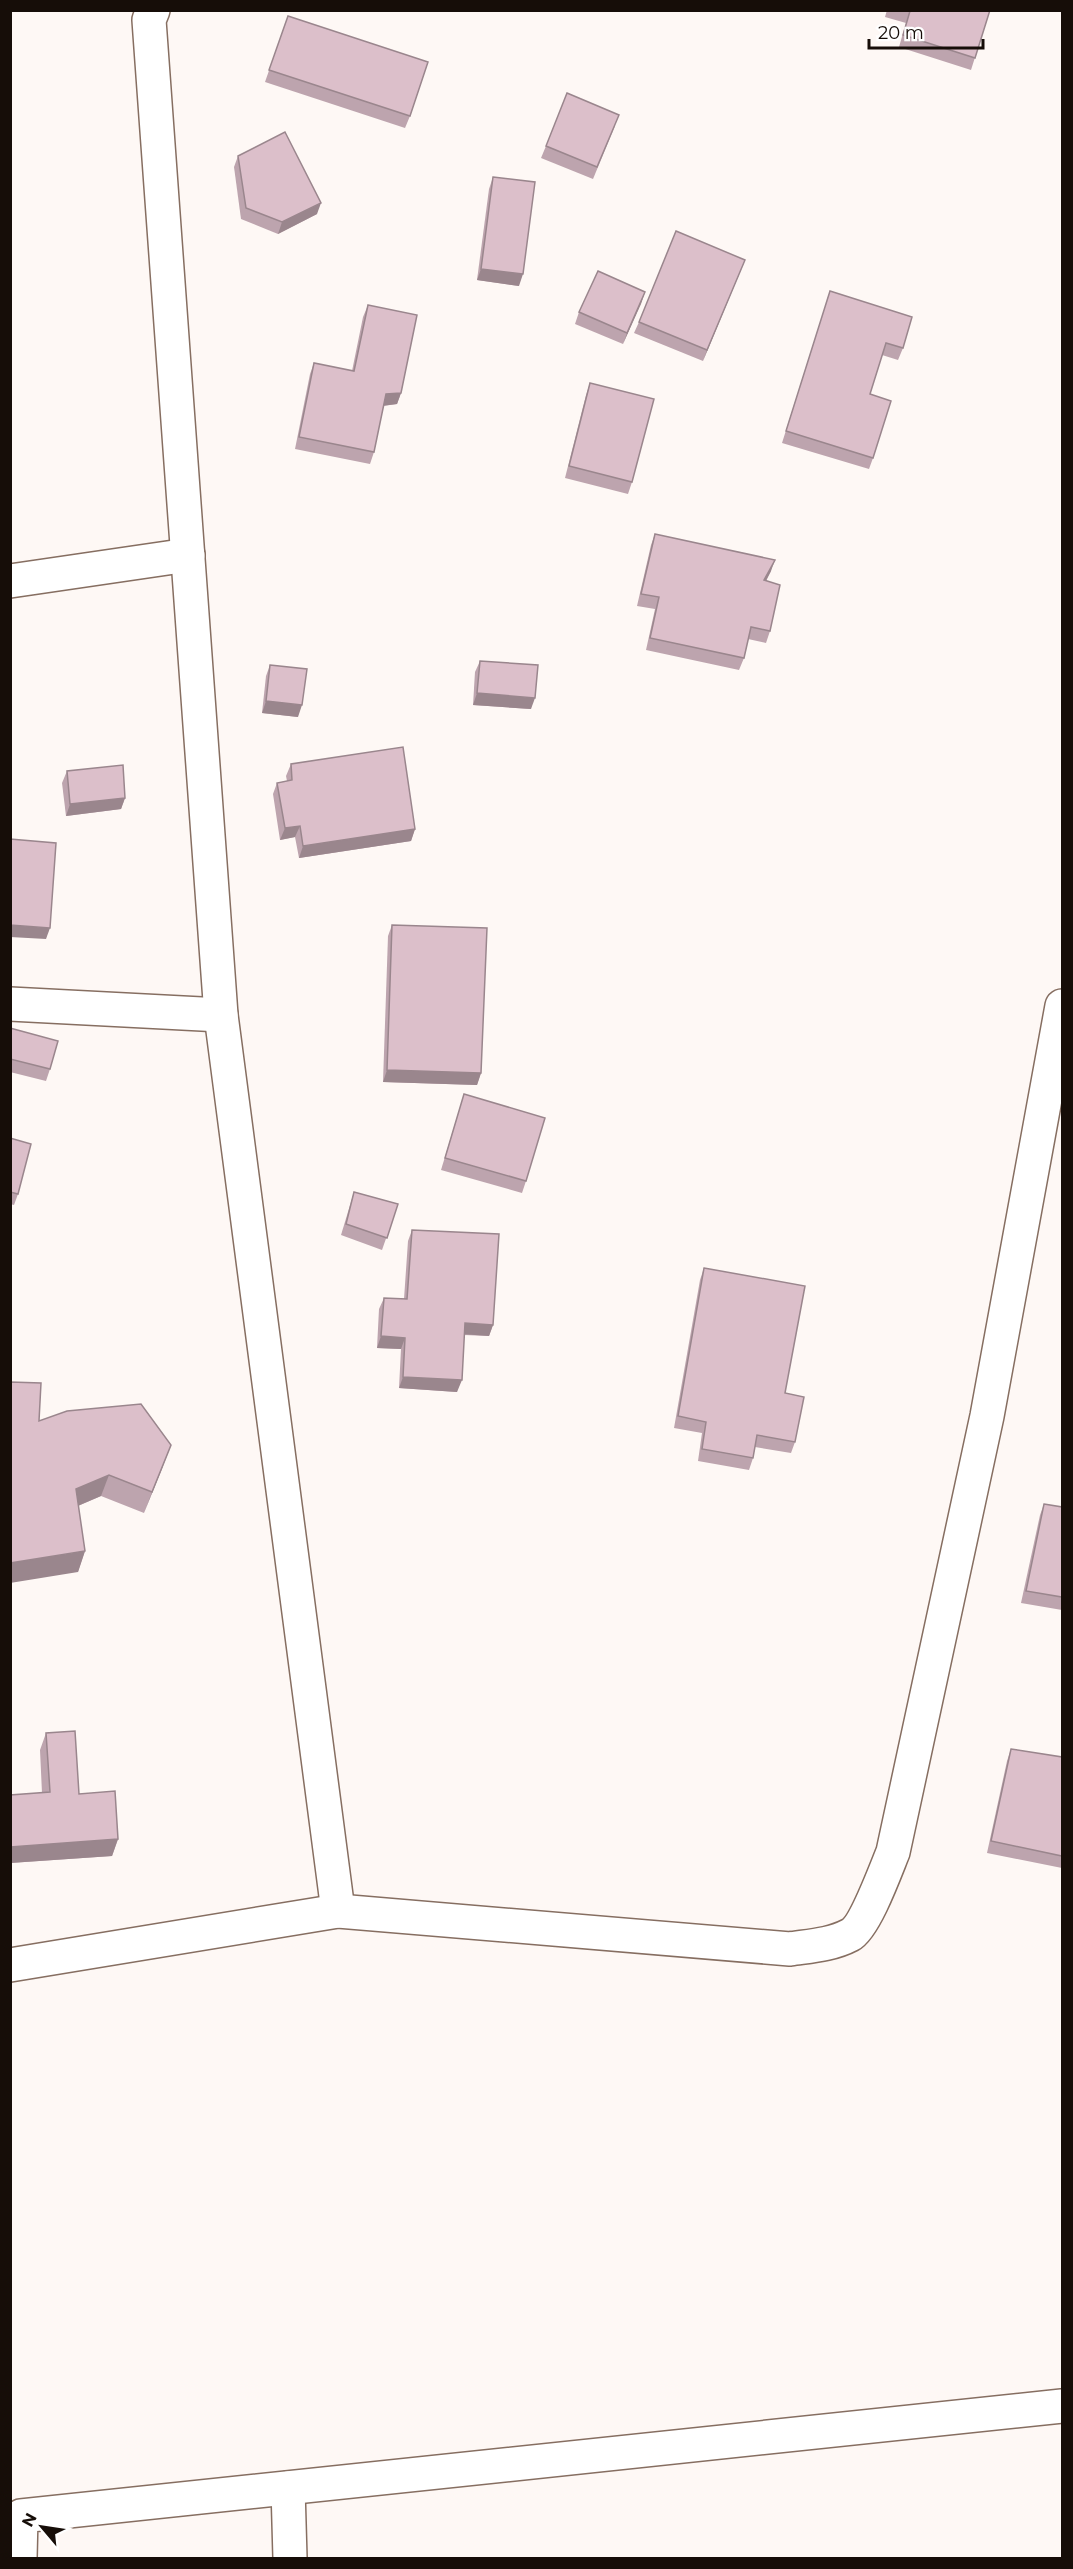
<svg xmlns="http://www.w3.org/2000/svg" width="1073" height="2569" font-family="Montserrat,sans-serif">
<style>
.lines{fill:none;stroke-linecap:round;stroke-linejoin:round}
.street-casing{stroke:#866e61;stroke-width:36}
.secondary-casing{stroke:#866e61;stroke-width:36}
.street{stroke:#fff;stroke-width:33}
.secondary{stroke:#fff;stroke-width:33}
.wall{fill:#bda4ae}
.shaded-wall{fill:#9a868d}
.building{fill:#dcbfca;stroke:#9a868d;stroke-width:1.5}
</style>
<rect width="100%" height="100%" fill="#fef8f5"/>
<g class="lines">
<g class="street-casing">
<g id="street">
<path d="M 153,10 L 149,20 L 221,1015 L 338,1911"/>
<path d="M 10,581 L 188,555"/>
<path d="M 10,1004 L 221,1015"/>
<path d="M 288,2488 L 290,2558"/>
<path d="M 20,2558 L 21,2516 L 1062,2406"/>
</g>
</g>
<g class="secondary-casing">
<path id="secondary" d="M 10,1965 L 338,1911 L 790,1949 C 810,1946 831,1945 850,1935 C 865,1927 886,1869 893,1852 L 987,1416 L 1062,1006"/>
</g>
<use href="#street" class="street"/>
<use href="#secondary" class="secondary"/>
</g>
<g class="wall">
<path d="M 887,10 L 990,10 L 971,70 L 899,47 L 906,23 L 885,17 Z"/>
<path d="M 288,16 L 410,116 L 405,128 L 265,82 Z"/>
<path d="M 615,126 L 593,179 L 541,158 L 546,146 Z"/>
<path d="M 238,156 L 317,214 L 278,234 L 241,219 L 234,167 Z"/>
<path d="M 493,177 L 519,286 L 477,280 L 489,189 Z"/>
<path d="M 745,260 L 703,361 L 634,333 L 639,322 Z"/>
<path d="M 830,291 L 903,348 L 898,360 L 882,355 L 870,394 L 873,458 L 869,469 L 782,443 Z"/>
<path d="M 645,292 L 623,344 L 575,324 L 579,312 Z"/>
<path d="M 368,305 L 401,393 L 397,404 L 383,406 L 374,452 L 370,464 L 295,449 L 310,374 L 314,363 L 352,371 L 363,317 Z"/>
<path d="M 590,383 L 632,482 L 628,494 L 565,478 L 586,395 Z"/>
<path d="M 655,534 L 771,571 L 766,581 L 770,631 L 766,643 L 748,639 L 744,658 L 739,670 L 646,650 L 655,609 L 637,606 L 651,545 Z"/>
<path d="M 480,661 L 531,709 L 473,705 L 475,672 Z"/>
<path d="M 270,665 L 298,717 L 262,713 L 266,676 Z"/>
<path d="M 291,764 L 415,829 L 411,841 L 299,858 L 295,837 L 280,840 L 273,794 L 277,783 L 287,781 L 286,776 Z"/>
<path d="M 67,771 L 125,798 L 121,809 L 66,816 L 62,783 Z"/>
<path d="M 392,925 L 481,1073 L 477,1085 L 383,1082 L 388,936 Z"/>
<path d="M 10,1028 L 50,1069 L 46,1081 L 10,1072 Z"/>
<path d="M 464,1094 L 526,1181 L 522,1193 L 441,1170 Z"/>
<path d="M 10,1138 L 18,1194 L 14,1205 L 10,1204 Z"/>
<path d="M 354,1192 L 398,1204 L 382,1250 L 341,1235 Z"/>
<path d="M 412,1230 L 493,1325 L 489,1336 L 464,1335 L 457,1392 L 399,1388 L 401,1349 L 377,1348 L 379,1309 L 384,1298 L 404,1299 L 408,1241 Z"/>
<path d="M 704,1268 L 785,1393 L 795,1442 L 791,1453 L 755,1447 L 753,1458 L 749,1470 L 698,1461 L 702,1433 L 674,1428 L 700,1280 Z"/>
<path d="M 39,1421 L 163,1466 L 144,1513 L 101,1496 L 78,1506 L 85,1551 L 78,1572 Z"/>
<path d="M 1044,1504 L 1062,1507 L 1062,1610 L 1021,1603 L 1040,1515 Z"/>
<path d="M 46,1733 L 79,1794 L 118,1839 L 112,1856 L 10,1863 L 10,1795 L 42,1793 L 40,1750 Z"/>
<path d="M 1011,1749 L 1062,1757 L 1062,1868 L 987,1853 L 1007,1761 Z"/>
</g>
<g class="shaded-wall">
<path d="M 321,203 L 317,214 L 278,234 L 282,222 Z"/>
<path d="M 745,260 L 740,272 L 703,361 L 707,350 Z"/>
<path d="M 481,269 L 523,274 L 519,286 L 477,280 Z"/>
<path d="M 645,292 L 641,304 L 623,344 L 627,333 Z"/>
<path d="M 401,393 L 397,404 L 381,406 L 386,394 Z"/>
<path d="M 775,560 L 771,571 L 760,592 L 764,580 Z"/>
<path d="M 477,693 L 535,698 L 531,709 L 473,705 Z"/>
<path d="M 266,701 L 302,705 L 298,717 L 262,713 Z"/>
<path d="M 125,798 L 121,809 L 66,816 L 70,804 Z"/>
<path d="M 300,826 L 295,837 L 280,840 L 285,828 Z"/>
<path d="M 415,829 L 411,841 L 299,858 L 303,846 Z"/>
<path d="M 10,925 L 50,928 L 46,939 L 10,937 Z"/>
<path d="M 387,1070 L 481,1073 L 477,1085 L 383,1082 Z"/>
<path d="M 465,1323 L 493,1325 L 489,1336 L 461,1334 Z"/>
<path d="M 381,1336 L 405,1338 L 401,1349 L 377,1348 Z"/>
<path d="M 403,1377 L 462,1380 L 457,1392 L 399,1388 Z"/>
<path d="M 171,1445 L 163,1466 L 144,1513 L 152,1492 Z"/>
<path d="M 109,1475 L 101,1496 L 68,1510 L 76,1489 Z"/>
<path d="M 85,1551 L 78,1572 L 10,1583 L 10,1563 Z"/>
<path d="M 118,1839 L 112,1856 L 10,1863 L 10,1847 Z"/>
</g>
<g class="building">
<path d="M 907,10 L 990,10 L 975,58 L 903,35 L 910,11 Z"/>
<path d="M 288,16 L 428,62 L 410,116 L 269,70 Z"/>
<path d="M 567,93 L 619,115 L 597,167 L 546,146 Z"/>
<path d="M 285,132 L 321,203 L 282,222 L 246,208 L 238,156 Z"/>
<path d="M 493,177 L 535,182 L 523,274 L 481,269 Z"/>
<path d="M 676,231 L 745,260 L 707,350 L 639,322 Z"/>
<path d="M 598,271 L 645,292 L 627,333 L 579,312 Z"/>
<path d="M 830,291 L 912,317 L 903,348 L 886,343 L 870,394 L 891,401 L 873,458 L 786,431 Z"/>
<path d="M 368,305 L 417,315 L 401,393 L 386,394 L 374,452 L 299,437 L 314,363 L 354,371 Z"/>
<path d="M 590,383 L 654,399 L 632,482 L 569,466 Z"/>
<path d="M 655,534 L 775,560 L 764,580 L 780,585 L 770,631 L 751,627 L 744,658 L 650,638 L 659,597 L 641,594 Z"/>
<path d="M 480,661 L 538,665 L 535,698 L 477,693 Z"/>
<path d="M 270,665 L 307,669 L 302,705 L 266,701 Z"/>
<path d="M 403,747 L 415,829 L 303,846 L 300,826 L 285,828 L 277,783 L 292,780 L 291,764 Z"/>
<path d="M 123,765 L 125,798 L 70,804 L 67,771 Z"/>
<path d="M 10,839 L 56,843 L 50,928 L 10,925 Z"/>
<path d="M 392,925 L 487,928 L 481,1073 L 387,1070 Z"/>
<path d="M 10,1028 L 58,1041 L 50,1069 L 10,1059 Z"/>
<path d="M 464,1094 L 545,1118 L 526,1181 L 445,1158 Z"/>
<path d="M 10,1138 L 31,1144 L 18,1194 L 10,1192 Z"/>
<path d="M 354,1192 L 398,1204 L 387,1238 L 346,1224 Z"/>
<path d="M 412,1230 L 499,1234 L 493,1325 L 465,1323 L 462,1380 L 403,1377 L 405,1338 L 381,1336 L 384,1298 L 407,1299 Z"/>
<path d="M 704,1268 L 805,1286 L 785,1393 L 804,1397 L 795,1442 L 757,1435 L 753,1458 L 702,1449 L 706,1422 L 678,1416 Z"/>
<path d="M 10,1382 L 41,1383 L 39,1421 L 67,1411 L 141,1404 L 171,1445 L 152,1492 L 109,1475 L 76,1489 L 85,1551 L 10,1563 Z"/>
<path d="M 1044,1504 L 1062,1507 L 1062,1597 L 1026,1591 Z"/>
<path d="M 75,1731 L 79,1794 L 115,1791 L 118,1839 L 10,1847 L 10,1795 L 50,1792 L 46,1733 Z"/>
<path d="M 1011,1749 L 1062,1757 L 1062,1856 L 991,1841 Z"/>
</g>
<rect width="1073" height="2569" fill="none" stroke="#160d08" stroke-width="24"/>
<g transform="translate(42 2527) rotate(299)" stroke="#ffffff" stroke-width="4.5" paint-order="stroke">
<path d="M0-4.5L10 22L0 15L-10 22Z" fill="#160d08"/>
<text y="-9" font-size="16" font-weight="bold" text-anchor="middle" fill="#160d08">N</text>
</g>
<path d="M869 39v9h114v-9" fill="none" stroke="#160d08" stroke-width="3"/>
<text x="878" y="39" font-size="18" fill="#160d08" stroke="#ffffff" stroke-width="4.5" paint-order="stroke">20 m</text>
</svg>
